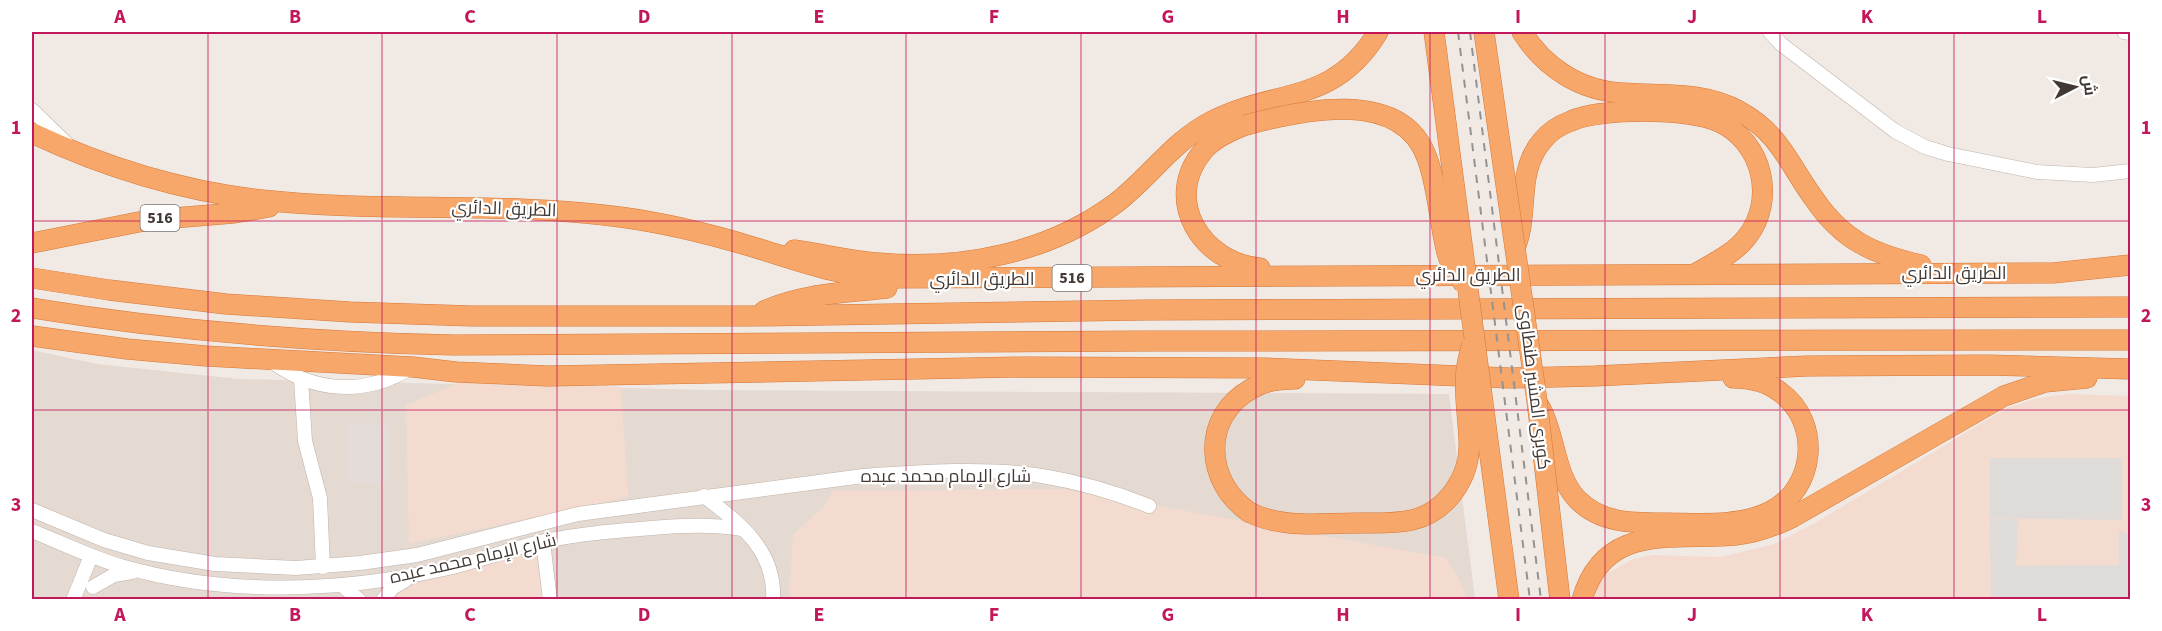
<svg xmlns="http://www.w3.org/2000/svg" width="2162" height="631" font-family="'Source Sans 3',Cairo,sans-serif">
<style>
.residential{fill:#e5dad2}
.commercial{fill:#f3dbcf}
.industrial{fill:#e3dcd9}
.parking{fill:#dfdbd9}
.lines{fill:none;stroke-linecap:round;stroke-linejoin:round}
.minor-casing{stroke:#bfb2aa;stroke-width:15}
.highway-casing{stroke:#d57839;stroke-width:21}
.minor{stroke:#fff;stroke-width:14}
.highway{stroke:#f7a769;stroke-width:20}
.rail{stroke:#939393;stroke-width:2;stroke-dasharray:8 8;stroke-linecap:butt}
.highway-bridge-casing{stroke:#d57839;stroke-width:21;stroke-linecap:butt}
.highway-bridge{stroke:#f7a769;stroke-width:20}
.grid{fill:none;stroke:#c2185b;stroke-width:1.5;stroke-opacity:0.55}
.labels{text-anchor:middle;dominant-baseline:central;stroke-width:4.5;stroke-linejoin:round;paint-order:stroke}
.shield{fill:#fff;stroke:#7b7471;stroke-width:1.5}
.shield-label{font-size:16px;font-weight:bold;fill:#433934}
.street-label{font-size:18px;fill:#433934;stroke:#fff}
.neatline{fill:none;stroke:#c2185b;stroke-width:2}
.grid-label{font-size:20px;text-anchor:middle;font-weight:bold;fill:#c2185b}
</style>
<rect width="100%" height="100%" fill="#f1eae4"/>
<path class="residential" d="M 32,350 L 97,364 L 239,379 L 711,390 L 1449,394 L 1475,599 L 32,599 Z"/>
<g class="commercial">
<path d="M 461,382 L 621,387 L 628,497 L 409,544 L 406,405 Z"/>
<path d="M 2069,394 L 2130,396 L 2130,599 L 1594,600 L 1599,583 L 1608,573 L 1633,559 L 1653,555 L 1721,557 L 1774,544 L 1815,523 L 2007,408 L 2037,398 Z"/>
<path d="M 1064,489 L 1446,558 L 1465,590 L 1466,599 L 789,600 L 793,535 L 824,506 L 833,491 Z"/>
<path d="M 537,552 L 543,599 L 391,599 L 391,590 Z"/>
</g>
<rect class="industrial" x="347" y="425" width="42" height="57"/>
<g class="parking">
<path d="M 1990,458 L 2122,458 L 2122,520 L 1990,518 Z"/>
<path d="M 1990,519 L 2018,519 L 2016,566 L 2119,565 L 2119,530 L 2130,535 L 2130,599 L 1991,599 Z"/>
</g>
<g class="lines">
<g class="minor-casing">
<g id="minor">
<path d="M 1770,32 L 1781,44 L 1895,131 L 1925,147 L 1948,154 L 2037,172 L 2093,175 L 2130,171"/>
<path d="M 2124,32 L 2130,33"/>
<path d="M 32,110 L 67,144"/>
<path d="M 271,361 C 314,393 366,396 412,367"/>
<path d="M 301,379 L 305,441 L 320,498 L 323,567"/>
<path d="M 704,496 C 739,523 776,550 773,600"/>
<path d="M 32,510 L 104,540 L 148,553 L 215,564 L 296,568 L 360,563 L 417,555 L 578,514 L 863,476 C 919,472 988,467 1042,476 C 1079,482 1114,492 1149,506"/>
<path d="M 32,531 C 62,543 92,558 124,567 C 227,596 340,592 444,569 C 476,562 507,550 540,542 C 577,534 614,531 652,528 C 683,525 712,524 742,529"/>
<path d="M 543,542 L 550,600"/>
<path d="M 342,585 L 359,600"/>
<path d="M 93,587 L 114,575 L 132,572"/>
<path d="M 73,600 L 91,556"/>
<path d="M 383,600 L 392,588 L 406,580"/>
</g>
</g>
<g class="highway-casing">
<g id="highway">
<path d="M 1522,32 C 1544,67 1580,91 1623,93 C 1664,96 1702,91 1739,111 C 1781,134 1789,165 1815,200 C 1843,241 1874,254 1921,265"/>
<path d="M 1246,125 C 1230,131 1214,138 1203,151 C 1162,200 1202,263 1260,268"/>
<path d="M 32,133 C 104,167 182,191 262,200 C 381,213 501,201 620,217 C 665,223 710,234 753,247 C 797,260 835,275 881,278 L 2053,273 L 2130,265"/>
<path d="M 32,243 L 149,220 L 234,213 L 269,207"/>
<path d="M 1516,245 C 1529,211 1516,172 1542,141 C 1549,132 1560,125 1571,121 C 1601,108 1690,108 1719,122 C 1763,142 1776,200 1747,237 C 1734,254 1713,263 1695,274"/>
<path d="M 794,250 C 823,254 851,261 879,263 C 962,270 1049,253 1116,203 C 1150,177 1173,141 1212,121 C 1277,88 1333,106 1378,32"/>
<path d="M 32,278 L 109,290 L 226,304 L 350,312 L 472,316 L 754,316 L 1147,310 L 2130,307"/>
<path d="M 32,308 C 172,331 312,342 454,345 L 1150,341 L 2130,340"/>
<path d="M 764,311 C 803,293 845,293 887,288"/>
<path d="M 32,336 L 127,349 L 206,356 L 413,367 L 456,372 L 548,376 L 1023,367 L 1265,368 L 1510,378 L 1595,376 L 1807,366 L 1988,365 L 2130,369"/>
<path d="M 1540,407 C 1556,436 1554,475 1577,499 C 1601,524 1634,523 1666,523 C 1699,523 1739,527 1769,512 C 1816,490 1822,422 1780,392 C 1766,381 1750,378 1733,378"/>
<path d="M 1249,512 C 1205,482 1201,417 1251,389 C 1264,381 1280,379 1295,379"/>
<path d="M 1582,600 C 1604,521 1675,541 1736,535 C 1756,533 1775,526 1793,517 L 2004,396 L 2045,382 L 2087,378"/>
</g>
</g>
<use href="#minor" class="minor"/>
<use href="#highway" class="highway"/>
<g class="rail">
<path d="M 1458,32 L 1530,600"/>
<path d="M 1470,32 L 1541,600"/>
</g>
<g class="highway-bridge-casing">
<g id="highway-bridge">
<path d="M 1434,32 L 1509,600"/>
<path d="M 1484,32 L 1537,401 L 1560,600"/>
<path d="M 1246,125 C 1301,110 1402,87 1427,158 C 1438,187 1439,222 1447,253 L 1452,267 L 1464,284"/>
<path d="M 1249,512 C 1282,529 1322,523 1357,523 C 1376,523 1394,524 1412,520 C 1447,512 1471,476 1469,441 C 1468,408 1460,379 1472,346"/>
</g>
</g>
<use href="#highway-bridge" class="highway-bridge"/>
</g>
<path class="grid" d="M 208,32 L 208,600M 382,32 L 382,600M 557,32 L 557,600M 732,32 L 732,600M 906,32 L 906,600M 1081,32 L 1081,600M 1256,32 L 1256,600M 1430,32 L 1430,600M 1605,32 L 1605,600M 1780,32 L 1780,600M 1954,32 L 1954,600M 32,221 L 2130,221M 32,410 L 2130,410"/>
<g class="labels">
<g class="shield">
<rect x="140.5" y="205" width="39" height="26" rx="4.5"/>
<rect x="1052.5" y="265" width="39" height="26" rx="4.5"/>
</g>
<g class="shield-label">
<text x="160" y="218">516</text>
<text x="1072" y="278">516</text>
</g>
<g class="street-label">
<text transform="translate(504 209) rotate(2)">الطريق الدائري</text>
<text x="1954" y="273">الطريق الدائري</text>
<text x="1468" y="275">الطريق الدائري</text>
<text x="982" y="279">الطريق الدائري</text>
<text transform="translate(1534 387) rotate(83)">كوبرى المشير طنطاوى</text>
<text x="946" y="476">شارع الإمام محمد عبده</text>
<text transform="translate(473 559) rotate(-13)">شارع الإمام محمد عبده</text>
</g>
</g>
<rect width="2162" height="631" fill="none" stroke="#ffffff" stroke-width="66"/>
<g transform="translate(2075 87) rotate(83)" stroke="#ffffff" stroke-width="4.5" paint-order="stroke">
<path d="M0-4.5L10 22L0 15L-10 22Z" fill="#433934"/>
<text y="-9" font-size="16" font-weight="bold" text-anchor="middle" fill="#433934">ش</text>
</g>
<rect x="33" y="33" width="2096" height="565" class="neatline"/>
<g class="grid-label">
<text x="120" y="23">A</text>
<text x="295" y="23">B</text>
<text x="470" y="23">C</text>
<text x="644" y="23">D</text>
<text x="819" y="23">E</text>
<text x="994" y="23">F</text>
<text x="1168" y="23">G</text>
<text x="1343" y="23">H</text>
<text x="1518" y="23">I</text>
<text x="1692" y="23">J</text>
<text x="1867" y="23">K</text>
<text x="2042" y="23">L</text>
<text x="16" y="134">1</text>
<text x="2146" y="134">1</text>
<text x="16" y="322">2</text>
<text x="2146" y="322">2</text>
<text x="16" y="511">3</text>
<text x="2146" y="511">3</text>
<text x="120" y="621">A</text>
<text x="295" y="621">B</text>
<text x="470" y="621">C</text>
<text x="644" y="621">D</text>
<text x="819" y="621">E</text>
<text x="994" y="621">F</text>
<text x="1168" y="621">G</text>
<text x="1343" y="621">H</text>
<text x="1518" y="621">I</text>
<text x="1692" y="621">J</text>
<text x="1867" y="621">K</text>
<text x="2042" y="621">L</text>
</g>
</svg>
